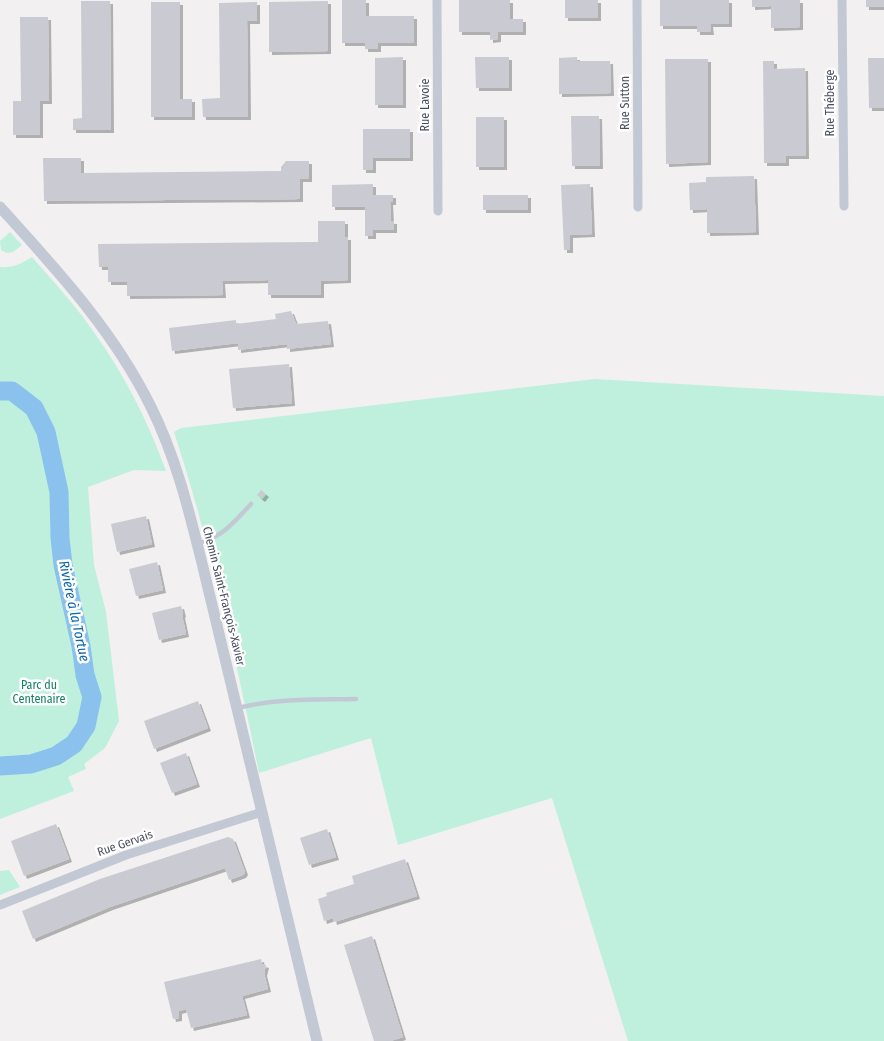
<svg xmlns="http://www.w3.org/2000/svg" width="884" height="1041" font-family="'Fira Sans Condensed',sans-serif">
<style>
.green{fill:#bef0dd}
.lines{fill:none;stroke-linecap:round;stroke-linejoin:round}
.river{stroke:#8bc1ed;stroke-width:19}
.building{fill:#cacbd2;filter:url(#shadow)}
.service{stroke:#c3c8d5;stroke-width:4.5}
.minor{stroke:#c3c8d5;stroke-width:9}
.tertiary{stroke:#c3c8d5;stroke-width:11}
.labels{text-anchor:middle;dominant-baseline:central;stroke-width:5;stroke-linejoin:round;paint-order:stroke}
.street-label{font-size:12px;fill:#474e5d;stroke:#fff}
.park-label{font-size:12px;fill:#178065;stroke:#fff}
.water-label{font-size:14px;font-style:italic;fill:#0b64ad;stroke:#fff}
</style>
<defs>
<filter id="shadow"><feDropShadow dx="3" dy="3" stdDeviation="0" flood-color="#0004"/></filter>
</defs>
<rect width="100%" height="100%" fill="#f2f0f0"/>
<g class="green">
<path d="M 10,232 L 22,245 L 13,252 L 7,253 L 1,250 L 0,241 Z"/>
<path d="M 32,257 C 53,281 75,305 93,331 C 124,374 148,421 166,471 L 134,470 L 88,487 L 94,565 L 106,612 L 119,721 L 105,748 L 84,764 L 86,769 L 68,777 L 74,791 L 0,819 L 0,267 C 13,268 21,264 32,257 Z"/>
<path d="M 595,379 L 884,396 L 884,1041 L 628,1041 L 552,798 L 398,845 L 371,738 L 259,773 C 236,658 210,543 174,432 L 181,428 L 190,427 Z"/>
<path d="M 9,870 L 20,887 L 0,895 L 0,871 Z"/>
</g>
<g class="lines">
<path class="river" d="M 0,391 L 12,391 L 34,408 L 46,432 L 59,492 L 60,538 L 63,565 L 81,646 L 85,675 L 92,697 L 86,726 L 74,744 L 56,756 L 31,764 L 0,766"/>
</g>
<g class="building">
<path d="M 342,0 L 366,0 L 366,16 L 414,16 L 414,43 L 378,43 L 378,49 L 365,49 L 365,43 L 342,43 Z"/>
<path d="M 459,0 L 510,0 L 510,19 L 523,19 L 523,32 L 498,32 L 498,39 L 490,40 L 490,32 L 459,32 Z"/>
<rect x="565" y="0" width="33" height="18"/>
<path d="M 660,0 L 729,0 L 729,24 L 710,24 L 711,32 L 697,32 L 697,26 L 660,26 Z"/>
<path d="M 752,0 L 800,0 L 800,27 L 771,28 L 771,6 L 752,7 Z"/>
<rect x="866" y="0" width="18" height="7"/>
<path d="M 81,1 L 110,1 L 111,130 L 73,130 L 73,119 L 82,118 Z"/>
<path d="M 328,1 L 328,51 L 269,52 L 269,2 Z"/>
<path d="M 151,2 L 180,2 L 180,99 L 192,99 L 192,117 L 151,117 Z"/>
<path d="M 257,2 L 257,21 L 247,21 L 248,117 L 203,117 L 202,99 L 220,98 L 219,3 Z"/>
<path d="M 20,17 L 48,17 L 49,101 L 40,101 L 40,135 L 13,135 L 13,101 L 21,101 Z"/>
<path d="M 403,57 L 403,105 L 375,105 L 375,58 Z"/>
<path d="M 475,57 L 509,57 L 509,88 L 476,88 Z"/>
<path d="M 577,57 L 577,61 L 610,61 L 611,93 L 559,94 L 559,58 Z"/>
<path d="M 868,58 L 884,58 L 884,108 L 869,108 Z"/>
<path d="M 665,59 L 708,59 L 708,162 L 666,164 Z"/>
<path d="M 763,61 L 774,61 L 774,69 L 805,68 L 806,156 L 786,156 L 786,163 L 764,163 Z"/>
<path d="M 571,116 L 599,116 L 600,166 L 572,166 Z"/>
<rect x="476" y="117" width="28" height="50"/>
<path d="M 363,129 L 410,129 L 410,158 L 373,158 L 373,170 L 363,170 Z"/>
<path d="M 43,158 L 81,158 L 81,173 L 281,171 L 281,167 L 286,161 L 309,161 L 309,179 L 300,179 L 300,199 L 44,201 Z"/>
<path d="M 754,176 L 756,232 L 707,233 L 707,209 L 690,210 L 689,183 L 706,182 L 706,177 Z"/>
<path d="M 373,184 L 373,195 L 393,195 L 393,202 L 390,202 L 391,221 L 394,221 L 394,230 L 373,230 L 373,236 L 365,236 L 365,207 L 332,207 L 332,185 Z"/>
<path d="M 590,184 L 592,234 L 570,235 L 570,250 L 564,250 L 561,185 Z"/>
<rect x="483" y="195" width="45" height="15"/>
<path d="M 318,221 L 345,221 L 345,237 L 348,237 L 348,280 L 321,281 L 321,295 L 268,295 L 268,280 L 222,281 L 223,295 L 127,296 L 127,282 L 108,282 L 108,267 L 99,267 L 98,244 L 318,242 Z"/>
<path d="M 291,311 L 296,324 L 328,321 L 331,344 L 287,349 L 287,344 L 238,350 L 238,343 L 172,351 L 169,328 L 236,320 L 236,324 L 276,319 L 275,314 Z"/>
<path d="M 289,364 L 292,403 L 233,408 L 229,369 Z"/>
<path d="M 261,490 L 266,494 L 262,499 L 257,495 Z"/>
<path d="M 146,516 L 152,544 L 117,552 L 111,524 Z"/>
<path d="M 157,562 L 163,590 L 136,596 L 129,569 Z"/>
<path d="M 181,606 L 183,614 L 182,615 L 186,634 L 159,640 L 152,613 Z"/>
<path d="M 198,701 L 208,728 L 154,749 L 144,721 Z"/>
<path d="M 186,753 L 197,784 L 172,793 L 160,763 Z"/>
<path d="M 56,824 L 69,859 L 24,876 L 11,841 Z"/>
<path d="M 327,829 L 336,857 L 309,865 L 300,838 Z"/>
<path d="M 228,837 L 233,839 L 245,872 L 243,875 L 229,880 L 225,868 L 110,907 L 33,939 L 22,911 L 100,879 Z"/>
<path d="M 405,859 L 417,896 L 334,922 L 333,918 L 324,921 L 318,899 L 327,896 L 326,893 L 354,884 L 352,876 Z"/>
<path d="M 372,936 L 403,1037 L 390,1041 L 374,1041 L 344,945 Z"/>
<path d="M 261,959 L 262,964 L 266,965 L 264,973 L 268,989 L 242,996 L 247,1015 L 191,1028 L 186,1009 L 179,1011 L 179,1018 L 173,1019 L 164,982 Z"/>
</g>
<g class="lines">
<g class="service">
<path d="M 199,543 C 224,536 234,522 251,504"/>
<path d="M 238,708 C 277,698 316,700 356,699"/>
</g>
<g class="minor">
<path d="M 437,0 L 438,211"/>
<path d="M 637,0 L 638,207"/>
<path d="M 842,0 L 844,206"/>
<path d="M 0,905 L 126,855 L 262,812"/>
</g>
<path class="tertiary" d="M 0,207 C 56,269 114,331 151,407 C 175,455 188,507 201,559 L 317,1041"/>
</g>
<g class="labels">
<g class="street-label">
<text transform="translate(625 103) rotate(-90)">Rue Sutton</text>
<text transform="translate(830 103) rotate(-90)">Rue Théberge</text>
<text transform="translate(425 105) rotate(-90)">Rue Lavoie</text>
<text transform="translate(224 596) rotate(76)">Chemin Saint-François-Xavier</text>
<text transform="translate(125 843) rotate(-19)">Rue Gervais</text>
</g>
<g class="park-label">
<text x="39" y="685">Parc du<tspan x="39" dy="14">Centenaire</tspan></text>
</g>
<g class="water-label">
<text transform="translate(74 611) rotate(78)">Rivière à la Tortue</text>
</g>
</g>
</svg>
